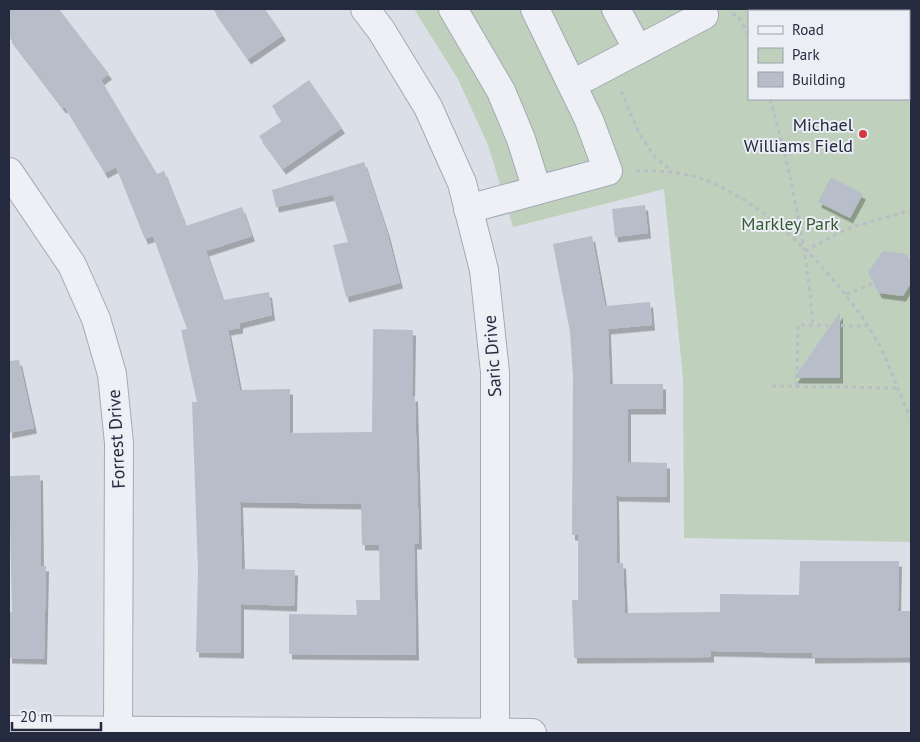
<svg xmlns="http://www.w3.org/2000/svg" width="920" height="742" font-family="'PT Sans',sans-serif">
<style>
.green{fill:#bfd1bc;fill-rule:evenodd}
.building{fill:#b8bdca;filter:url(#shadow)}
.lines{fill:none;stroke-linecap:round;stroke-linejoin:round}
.minor-casing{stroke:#a4a9b4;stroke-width:30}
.path{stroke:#babdc5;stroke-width:3;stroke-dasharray:4 4;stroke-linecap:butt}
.minor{stroke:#eef0f5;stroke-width:28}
.poi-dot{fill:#d63740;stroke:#ebeef5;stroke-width:2}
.labels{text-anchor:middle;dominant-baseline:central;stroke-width:4;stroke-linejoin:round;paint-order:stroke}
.poi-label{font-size:18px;fill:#252b3e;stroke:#ebeef5;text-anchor:end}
.park-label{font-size:18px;fill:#355a31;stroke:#ebeef5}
.street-label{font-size:18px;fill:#252b3e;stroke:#ebeef5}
</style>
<defs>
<filter id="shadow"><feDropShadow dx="3" dy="5.5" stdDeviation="0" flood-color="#0004"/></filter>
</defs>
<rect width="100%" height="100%" fill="#dbdfe7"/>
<path class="green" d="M 414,9 L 911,9 L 911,542 L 684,538 L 683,378 L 664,189 L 513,227 L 488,145 L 458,79 ZM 749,11 L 909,11 L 909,99 L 749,99 Z"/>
<g class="building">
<path d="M 9,9 L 59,9 L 109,74 L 101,80 L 157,174 L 164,171 L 186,226 L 242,207 L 252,236 L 206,251 L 223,300 L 269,292 L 272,315 L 240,323 L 240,328 L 228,330 L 240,390 L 290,389 L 290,433 L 372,432 L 373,329 L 413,330 L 412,396 L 415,396 L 419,544 L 414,544 L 416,655 L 289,654 L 289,614 L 357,615 L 356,600 L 380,600 L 379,545 L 362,545 L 361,504 L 240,502 L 242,569 L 295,570 L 294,606 L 241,604 L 241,653 L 196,652 L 198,570 L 192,402 L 197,402 L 181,330 L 187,329 L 153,236 L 145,239 L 116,167 L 105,173 L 65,107 L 63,108 L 9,37 Z"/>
<path d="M 213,9 L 265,9 L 283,35 L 248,59 Z"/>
<path d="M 309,80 L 342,128 L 283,169 L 259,136 L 282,121 L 272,106 Z"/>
<path d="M 364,162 L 387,232 L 400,283 L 346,297 L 333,245 L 348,242 L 333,195 L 276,207 L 272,190 Z"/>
<path d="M 831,177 L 863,194 L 850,218 L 818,202 Z"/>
<path d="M 645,205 L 648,233 L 615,237 L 612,209 Z"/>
<path d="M 592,236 L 605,306 L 650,302 L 652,325 L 608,329 L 610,384 L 663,384 L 663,409 L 628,409 L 628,462 L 667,463 L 667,497 L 616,496 L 617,563 L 623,563 L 625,613 L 720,612 L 720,594 L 799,595 L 800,561 L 899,561 L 898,611 L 911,611 L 911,657 L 812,658 L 812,653 L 711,651 L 711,657 L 574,658 L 572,600 L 578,600 L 578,535 L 572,535 L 573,376 L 570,332 L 553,244 Z"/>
<path d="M 883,251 L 907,254 L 911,264 L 911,283 L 903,296 L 879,293 L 868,272 Z"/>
<path d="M 840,312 L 840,378 L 794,378 Z"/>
<path d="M 19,360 L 34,428 L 9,433 L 9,361 Z"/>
<path d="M 40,475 L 41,566 L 46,566 L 44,659 L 9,658 L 9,612 L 12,612 L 9,476 Z"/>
</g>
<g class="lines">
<g class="minor-casing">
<g id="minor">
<path d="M 365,9 L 381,30 L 428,107 L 462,183 L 484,270 L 495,372 L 495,733"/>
<path d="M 453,9 L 501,91 L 521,139 L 537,190"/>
<path d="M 616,9 L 638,50"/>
<path d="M 573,84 L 704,15 L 701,9"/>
<path d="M 9,172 L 72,265 L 96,319 L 112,374 L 119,443 L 118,733"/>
<path d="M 468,209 L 608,171 L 589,120 L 535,9"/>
<path d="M 9,730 L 532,733"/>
</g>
</g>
<g class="path">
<path d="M 732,15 L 737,15 L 749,35"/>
<path d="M 621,91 L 640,135 L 655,157 L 672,171"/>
<path d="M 770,99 C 791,173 807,248 813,325"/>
<path d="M 636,171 C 655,171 674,171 692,176 C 762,194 844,281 878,343 C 891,367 899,394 911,419"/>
<path d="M 805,251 L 846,229 L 911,210"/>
<path d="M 846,294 L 874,283"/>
<path d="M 772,386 L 897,388"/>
<path d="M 797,386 L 798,325 L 867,326"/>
</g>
<use href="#minor" class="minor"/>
</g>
<circle class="poi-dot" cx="863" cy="134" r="5"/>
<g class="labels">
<g class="poi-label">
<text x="853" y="124">Michael<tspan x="853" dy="21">Williams Field</tspan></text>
</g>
<g class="park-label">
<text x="790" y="223">Markley Park</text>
</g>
<g class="street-label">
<text transform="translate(492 356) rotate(-94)">Saric Drive</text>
<text transform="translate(116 439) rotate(-93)">Forrest Drive</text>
</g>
</g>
<rect width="920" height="742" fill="none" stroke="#252b3e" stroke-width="20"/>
<rect x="748" y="10" width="162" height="90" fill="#ebeef5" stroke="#9ca0ac"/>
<rect x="758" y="26" width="25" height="8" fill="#eef0f5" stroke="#9ca0ac"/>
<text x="792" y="35" font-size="15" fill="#252b3e">Road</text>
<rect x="758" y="48" width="25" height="15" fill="#bfd1bc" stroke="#9ca0ac"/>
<text x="792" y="60" font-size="15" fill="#252b3e">Park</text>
<rect x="758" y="72" width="25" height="15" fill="#b8bdca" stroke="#9ca0ac"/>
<text x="792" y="85" font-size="15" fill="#252b3e">Building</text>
<path d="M12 722v8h89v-8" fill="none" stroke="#252b3e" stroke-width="2.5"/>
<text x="20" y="722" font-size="15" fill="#252b3e" stroke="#ebeef5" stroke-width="4" paint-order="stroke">20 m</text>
</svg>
